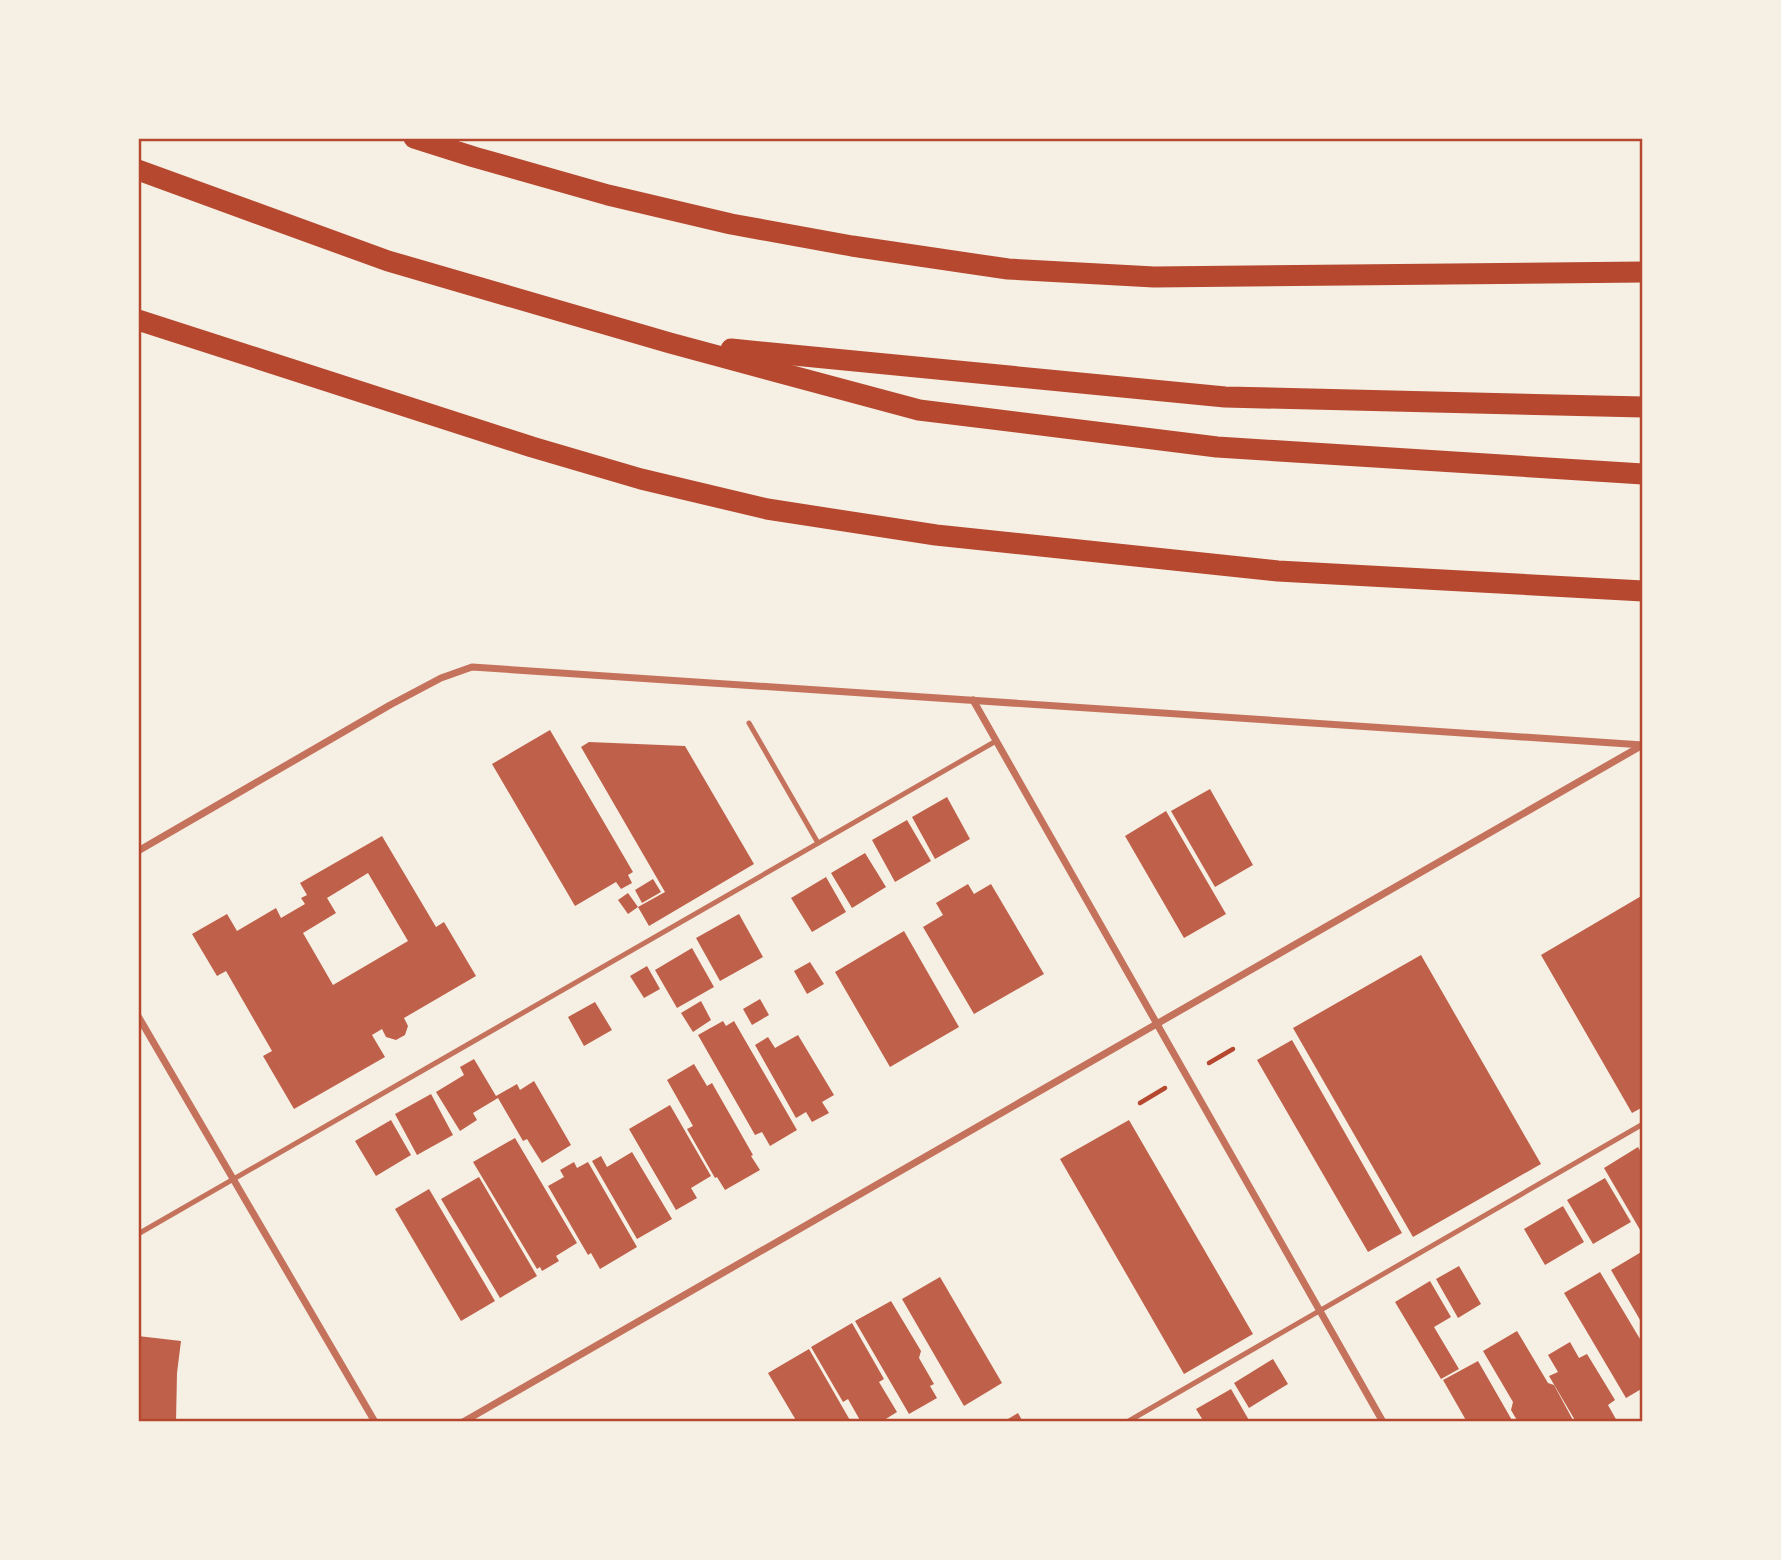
<svg xmlns="http://www.w3.org/2000/svg" width="1781" height="1560" font-family="Signika,sans-serif">
<style>
.building{fill:#bf614a;fill-rule:evenodd}
.lines{fill:none;stroke-linecap:round;stroke-linejoin:round}
.path{stroke:#b5482f;stroke-width:4.5}
.service{stroke:#c5725c;stroke-width:5}
.minor{stroke:#c5725c;stroke-width:7}
.motorway{stroke:#b5482f;stroke-width:21}
.neatline{fill:none;stroke:#b5482f;stroke-width:2.5}
</style>
<rect width="100%" height="100%" fill="#f6efe4"/>
<g class="building">
<path d="M 550,730 L 633,872 L 628,875 L 632,883 L 621,889 L 616,882 L 575,906 L 492,764 Z"/>
<path d="M 589,742 L 685,746 L 754,864 L 649,926 L 638,907 L 665,892 L 581,747 Z"/>
<path d="M 1210,789 L 1253,865 L 1215,887 L 1171,811 Z"/>
<path d="M 947,797 L 970,839 L 935,859 L 912,817 Z"/>
<path d="M 1166,811 L 1226,914 L 1184,938 L 1125,836 Z"/>
<path d="M 907,820 L 931,861 L 895,882 L 872,840 Z"/>
<path d="M 382,836 L 436,927 L 444,922 L 476,976 L 404,1018 L 408,1026 L 405,1035 L 396,1040 L 386,1037 L 382,1029 L 372,1035 L 385,1057 L 294,1109 L 263,1056 L 272,1051 L 226,971 L 217,976 L 192,934 L 227,914 L 237,931 L 276,908 L 281,918 L 305,904 L 301,898 L 307,895 L 300,883 ZM 368,873 L 408,941 L 333,985 L 303,933 L 336,913 L 327,898 Z"/>
<path d="M 865,853 L 886,887 L 852,908 L 831,873 Z"/>
<path d="M 826,877 L 846,912 L 812,932 L 791,898 Z"/>
<path d="M 653,879 L 661,892 L 642,903 L 635,890 Z"/>
<path d="M 968,884 L 974,894 L 991,884 L 1044,974 L 974,1014 L 923,927 L 943,915 L 936,903 Z"/>
<path d="M 628,893 L 638,907 L 628,914 L 618,900 Z"/>
<path d="M 1643,895 L 1643,1107 L 1632,1113 L 1541,955 Z"/>
<path d="M 739,914 L 763,957 L 720,981 L 696,938 Z"/>
<path d="M 904,931 L 959,1027 L 890,1067 L 835,972 Z"/>
<path d="M 692,948 L 714,987 L 677,1008 L 655,970 Z"/>
<path d="M 1421,955 L 1541,1164 L 1413,1237 L 1293,1028 Z"/>
<path d="M 810,962 L 824,984 L 807,994 L 794,971 Z"/>
<path d="M 647,966 L 660,989 L 644,998 L 630,976 Z"/>
<path d="M 760,999 L 769,1015 L 752,1025 L 743,1009 Z"/>
<path d="M 701,1001 L 711,1020 L 693,1032 L 681,1013 Z"/>
<path d="M 595,1002 L 612,1030 L 584,1046 L 568,1017 Z"/>
<path d="M 723,1021 L 726,1026 L 734,1021 L 797,1130 L 770,1146 L 762,1132 L 755,1135 L 698,1035 Z"/>
<path d="M 798,1035 L 834,1095 L 822,1102 L 829,1113 L 812,1122 L 806,1112 L 796,1118 L 755,1045 L 768,1037 L 775,1048 Z"/>
<path d="M 1292,1040 L 1402,1233 L 1368,1252 L 1257,1060 Z"/>
<path d="M 474,1059 L 496,1096 L 517,1084 L 520,1090 L 534,1081 L 571,1145 L 542,1163 L 527,1139 L 523,1141 L 498,1098 L 473,1113 L 477,1120 L 460,1131 L 436,1092 L 464,1075 L 460,1067 Z"/>
<path d="M 694,1064 L 707,1086 L 712,1083 L 753,1155 L 751,1156 L 760,1170 L 725,1190 L 717,1177 L 715,1178 L 687,1129 L 693,1126 L 667,1080 Z"/>
<path d="M 431,1094 L 453,1135 L 417,1155 L 395,1114 Z"/>
<path d="M 670,1105 L 711,1176 L 691,1188 L 697,1198 L 676,1210 L 629,1129 Z"/>
<path d="M 391,1120 L 411,1155 L 376,1176 L 355,1141 Z"/>
<path d="M 1129,1120 L 1253,1334 L 1184,1374 L 1060,1159 Z"/>
<path d="M 515,1138 L 577,1243 L 556,1256 L 559,1261 L 542,1271 L 540,1267 L 537,1269 L 473,1162 Z"/>
<path d="M 1638,1147 L 1643,1156 L 1643,1235 L 1604,1168 Z"/>
<path d="M 632,1152 L 672,1219 L 637,1239 L 592,1161 L 601,1156 L 607,1167 Z"/>
<path d="M 574,1162 L 577,1168 L 588,1162 L 637,1247 L 600,1269 L 591,1253 L 588,1255 L 548,1186 L 564,1177 L 560,1170 Z"/>
<path d="M 479,1177 L 537,1276 L 500,1298 L 441,1199 Z"/>
<path d="M 1605,1178 L 1631,1222 L 1593,1244 L 1567,1200 Z"/>
<path d="M 429,1189 L 495,1301 L 461,1321 L 395,1209 Z"/>
<path d="M 1563,1206 L 1584,1242 L 1545,1265 L 1524,1229 Z"/>
<path d="M 1643,1251 L 1643,1325 L 1611,1270 Z"/>
<path d="M 1459,1266 L 1481,1304 L 1458,1318 L 1436,1279 Z"/>
<path d="M 1600,1272 L 1643,1344 L 1643,1388 L 1626,1398 L 1564,1293 Z"/>
<path d="M 940,1277 L 1002,1383 L 964,1406 L 902,1299 Z"/>
<path d="M 1430,1281 L 1451,1317 L 1434,1327 L 1459,1369 L 1441,1379 L 1395,1302 Z"/>
<path d="M 891,1301 L 921,1351 L 919,1358 L 934,1384 L 930,1386 L 937,1398 L 909,1414 L 855,1321 Z"/>
<path d="M 852,1323 L 884,1379 L 879,1382 L 897,1412 L 881,1422 L 861,1422 L 848,1399 L 843,1402 L 811,1347 Z"/>
<path d="M 1517,1331 L 1548,1383 L 1554,1385 L 1574,1422 L 1518,1422 L 1511,1410 L 1513,1402 L 1483,1351 Z"/>
<path d="M 138,1336 L 181,1341 L 177,1373 L 176,1422 L 138,1422 Z"/>
<path d="M 1570,1342 L 1579,1358 L 1587,1354 L 1615,1400 L 1608,1405 L 1617,1421 L 1586,1422 L 1585,1419 L 1576,1422 L 1549,1376 L 1558,1372 L 1548,1355 Z"/>
<path d="M 809,1349 L 851,1422 L 797,1422 L 768,1373 Z"/>
<path d="M 1273,1359 L 1288,1384 L 1249,1408 L 1234,1383 Z"/>
<path d="M 1478,1361 L 1513,1422 L 1467,1422 L 1443,1380 Z"/>
<path d="M 1231,1389 L 1250,1422 L 1204,1422 L 1196,1409 Z"/>
<path d="M 1018,1413 L 1023,1422 L 1003,1422 Z"/>
</g>
<g class="lines">
<g class="path">
<path d="M 1209,1063 L 1233,1049"/>
<path d="M 1140,1103 L 1165,1088"/>
</g>
<g class="service">
<path d="M 749,723 L 818,843"/>
<path d="M 138,1234 L 996,741"/>
<path d="M 1127,1422 L 1643,1124"/>
</g>
<g class="minor">
<path d="M 973,700 L 1383,1422"/>
<path d="M 138,851 L 390,705 L 441,678 L 472,667 L 1643,745"/>
<path d="M 138,1016 L 375,1422"/>
<path d="M 463,1422 L 1641,746"/>
</g>
<g class="motorway">
<path d="M 414,138 L 474,157 L 608,195 L 731,224 L 852,246 L 1008,269 L 1154,277 L 1643,272"/>
<path d="M 138,170 L 388,261 L 670,343 L 919,410 L 1217,447 L 1643,474"/>
<path d="M 138,320 L 532,447 L 641,479 L 767,509 L 936,535 L 1278,571 L 1643,591"/>
<path d="M 731,349 L 1225,397 L 1643,407"/>
</g>
</g>
<rect width="1781" height="1560" fill="none" stroke="#f6efe4" stroke-width="280"/>
<rect x="140" y="140" width="1501" height="1280" class="neatline"/>
</svg>
